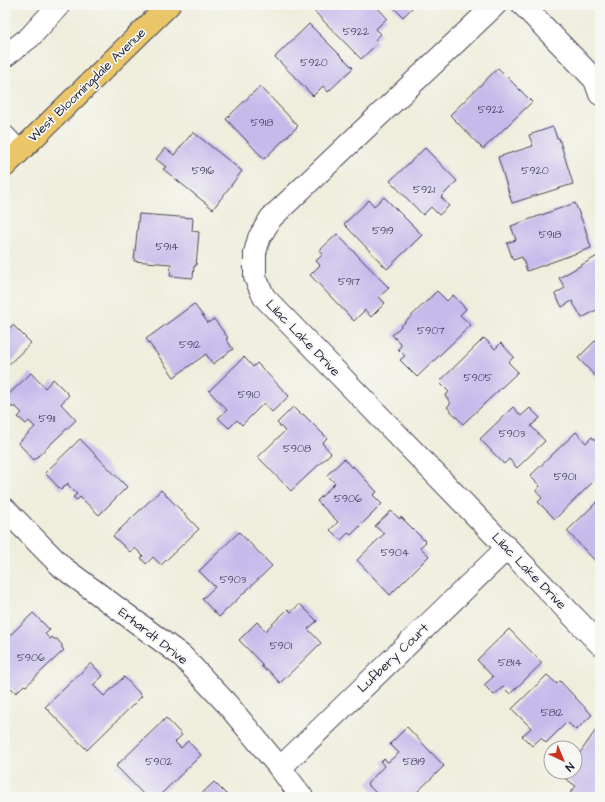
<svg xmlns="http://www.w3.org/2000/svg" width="605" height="802" font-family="'Architects Daughter',sans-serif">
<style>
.building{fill:#c6baeb}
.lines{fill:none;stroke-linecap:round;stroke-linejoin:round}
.minor-casing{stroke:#414053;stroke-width:24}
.major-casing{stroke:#414053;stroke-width:24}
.minor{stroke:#fff;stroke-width:22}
.major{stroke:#eac669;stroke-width:22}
.labels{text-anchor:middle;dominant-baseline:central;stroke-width:3.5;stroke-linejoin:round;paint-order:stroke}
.number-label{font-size:11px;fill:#4b4867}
.street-label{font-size:13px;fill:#22223b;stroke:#f6f6f2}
</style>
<rect width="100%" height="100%" fill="#f6f6f2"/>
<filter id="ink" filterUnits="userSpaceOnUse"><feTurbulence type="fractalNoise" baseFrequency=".025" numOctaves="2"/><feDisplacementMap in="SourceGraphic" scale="8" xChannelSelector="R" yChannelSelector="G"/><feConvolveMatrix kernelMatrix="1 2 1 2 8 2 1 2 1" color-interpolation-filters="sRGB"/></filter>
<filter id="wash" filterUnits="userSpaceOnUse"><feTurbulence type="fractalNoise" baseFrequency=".012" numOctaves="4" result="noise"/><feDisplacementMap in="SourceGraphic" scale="16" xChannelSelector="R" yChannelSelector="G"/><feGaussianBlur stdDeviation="0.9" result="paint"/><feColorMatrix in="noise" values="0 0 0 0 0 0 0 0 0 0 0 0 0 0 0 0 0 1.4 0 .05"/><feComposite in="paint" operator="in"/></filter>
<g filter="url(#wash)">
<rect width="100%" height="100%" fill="#efeddb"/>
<g id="blocks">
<g class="building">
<path d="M 312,5 L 375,5 L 387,18 L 376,29 L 381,34 L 375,40 L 378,43 L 361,59 L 310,7 Z"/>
<path d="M 391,5 L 415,5 L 403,17 Z"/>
<path d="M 309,24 L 353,68 L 328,92 L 323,86 L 313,96 L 275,57 Z"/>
<path d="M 498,68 L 532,102 L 483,149 L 450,115 Z"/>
<path d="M 260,86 L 298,126 L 264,159 L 226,119 Z"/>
<path d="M 553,127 L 557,138 L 559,138 L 573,184 L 512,203 L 498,157 L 533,146 L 529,135 Z"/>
<path d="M 193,132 L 242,171 L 213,209 L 163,169 L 166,167 L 156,159 L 165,148 L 174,155 Z"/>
<path d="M 425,148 L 457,181 L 441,197 L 449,206 L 439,215 L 431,207 L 423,215 L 390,181 Z"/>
<path d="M 384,197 L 422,235 L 387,269 L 344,224 L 369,200 L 374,206 Z"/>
<path d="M 575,203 L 585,228 L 591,248 L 527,271 L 522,257 L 513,260 L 507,243 L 516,240 L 511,226 Z"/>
<path d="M 139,214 L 193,218 L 192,231 L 199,232 L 196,266 L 194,266 L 193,278 L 170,276 L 171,264 L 134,261 Z"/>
<path d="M 337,234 L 389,288 L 379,297 L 385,303 L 371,317 L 365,310 L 354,321 L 310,275 L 320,265 L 316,261 L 323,254 L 319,251 Z"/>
<path d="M 599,255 L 600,308 L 582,318 L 572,301 L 562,307 L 555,294 L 565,288 L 559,278 Z"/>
<path d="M 437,291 L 447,301 L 453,295 L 466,309 L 460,315 L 471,325 L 417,377 L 400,360 L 405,356 L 398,349 L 402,345 L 392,335 Z"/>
<path d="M 194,304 L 208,323 L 214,319 L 228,338 L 226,339 L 233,349 L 213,364 L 206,354 L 174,377 L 146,339 Z"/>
<path d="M 13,325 L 31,343 L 5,368 L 5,330 L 6,331 Z"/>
<path d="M 600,336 L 600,381 L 578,358 Z"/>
<path d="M 484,338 L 495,349 L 501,343 L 514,357 L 508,362 L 518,372 L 463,424 L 447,407 L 451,403 L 445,396 L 449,392 L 439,382 Z"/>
<path d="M 244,357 L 253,367 L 257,363 L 289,396 L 272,412 L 264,403 L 242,425 L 237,420 L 229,428 L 218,418 L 227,410 L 209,391 Z"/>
<path d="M 31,373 L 45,388 L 53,379 L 69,395 L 61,404 L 76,420 L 34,460 L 18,443 L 35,427 L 29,421 L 26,424 L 18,417 L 22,413 L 16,407 L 11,407 L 6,402 L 6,397 Z"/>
<path d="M 293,407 L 301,415 L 303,414 L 327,438 L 322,443 L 331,453 L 291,491 L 258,457 L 285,431 L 277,423 Z"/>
<path d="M 513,407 L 521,416 L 530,408 L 540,418 L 531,426 L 545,441 L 517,468 L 509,459 L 504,464 L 480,439 Z"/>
<path d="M 576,432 L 586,443 L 592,437 L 600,446 L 600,475 L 555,519 L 538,502 L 542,498 L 536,491 L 540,486 L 530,476 Z"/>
<path d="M 80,439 L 127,487 L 99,515 L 80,497 L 77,500 L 73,497 L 77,494 L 68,485 L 68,483 L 61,490 L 45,473 Z"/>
<path d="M 344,459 L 352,468 L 353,466 L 377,492 L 373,495 L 382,504 L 351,535 L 348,533 L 341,540 L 330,530 L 338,522 L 317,501 L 335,483 L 327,475 Z"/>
<path d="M 161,490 L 199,529 L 161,565 L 153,557 L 146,564 L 141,558 L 143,556 L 135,548 L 130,552 L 113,536 Z"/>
<path d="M 600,499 L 600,566 L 567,531 Z"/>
<path d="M 391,511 L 400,519 L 401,517 L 426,542 L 420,547 L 429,556 L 390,595 L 357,560 L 384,534 L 375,526 Z"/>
<path d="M 239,532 L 272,566 L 219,617 L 202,599 L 215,587 L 199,571 Z"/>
<path d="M 5,594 L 9,599 L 5,603 Z"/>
<path d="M 300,604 L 317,621 L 308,629 L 321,643 L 280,683 L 267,669 L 266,670 L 261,666 L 263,665 L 239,640 L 257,622 L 265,631 L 288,609 L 291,612 Z"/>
<path d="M 33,613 L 50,630 L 45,634 L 50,639 L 52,637 L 54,639 L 57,639 L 62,645 L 62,648 L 64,650 L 26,686 L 24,685 L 16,693 L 5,682 L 5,669 L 7,667 L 5,664 L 5,640 Z"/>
<path d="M 509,629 L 542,663 L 510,694 L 503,687 L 494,695 L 484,685 L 493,677 L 477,660 Z"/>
<path d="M 91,663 L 103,676 L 93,685 L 104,696 L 124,677 L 142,696 L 87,750 L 45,707 Z"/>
<path d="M 547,675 L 557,684 L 560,681 L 592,715 L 576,730 L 567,722 L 546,743 L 541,738 L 532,746 L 522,736 L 531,728 L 512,709 Z"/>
<path d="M 166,718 L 182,735 L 175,742 L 181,748 L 188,741 L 201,755 L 158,797 L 146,797 L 116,766 Z"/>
<path d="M 600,724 L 600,797 L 575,797 L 570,793 L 576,786 L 563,777 L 566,772 L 575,772 L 575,760 Z"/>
<path d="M 407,727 L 444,766 L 412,797 L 380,797 L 367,784 L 384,766 L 381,762 L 384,759 L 388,762 L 399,753 L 390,744 Z"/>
<path d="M 214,782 L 229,797 L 198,797 Z"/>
</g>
</g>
</g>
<g filter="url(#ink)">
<use href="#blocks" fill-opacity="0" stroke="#414053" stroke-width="1"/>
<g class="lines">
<g class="minor-casing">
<g id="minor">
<path d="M 495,5 L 271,218 L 259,238 L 255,253 L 255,277 L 264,297 L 600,644"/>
<path d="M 523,5 L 595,80 L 600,94"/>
<path d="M 5,56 L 30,37 L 59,5"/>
<path d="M 5,137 L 19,152"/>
<path d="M 5,509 L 62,567 L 182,656 L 227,704 L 280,768 L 302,797"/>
<path d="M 280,768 L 507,548"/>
</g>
</g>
<g class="major-casing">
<path id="major" d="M 5,166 L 169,5"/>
</g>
<use href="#minor" class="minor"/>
<use href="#major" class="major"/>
</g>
</g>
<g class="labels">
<g class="number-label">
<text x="356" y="31">5922</text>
<text x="314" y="62">5920</text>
<text x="491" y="109">5922</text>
<text x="262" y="122">5918</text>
<text x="203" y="170">5916</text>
<text x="535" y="170">5920</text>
<text x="424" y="189">5921</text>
<text x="383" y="230">5919</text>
<text x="550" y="234">5918</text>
<text x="167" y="246">5914</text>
<text x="349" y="281">5917</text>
<text x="431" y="330">5907</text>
<text x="190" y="344">5912</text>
<text x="478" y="377">5905</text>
<text x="249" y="394">5910</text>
<text x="47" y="418">5911</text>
<text x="512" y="433">5903</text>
<text x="297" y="448">5908</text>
<text x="565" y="476">5901</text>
<text x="348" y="498">5906</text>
<text x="395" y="552">5904</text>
<text x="233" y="579">5903</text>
<text x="281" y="645">5901</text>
<text x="31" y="657">5906</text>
<text x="510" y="662">5814</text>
<text x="552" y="712">5812</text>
<text x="159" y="761">5902</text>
<text x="414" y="761">5819</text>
</g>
<g class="street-label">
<text transform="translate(87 85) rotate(-44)">West Bloomingdale Avenue</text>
<text transform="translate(303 338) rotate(46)">Lilac Lake Drive</text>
<text transform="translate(529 571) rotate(46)">Lilac Lake Drive</text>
<text transform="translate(153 636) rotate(38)">Erhardt Drive</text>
<text transform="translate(393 658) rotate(-44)">Lufbery Court</text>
</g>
</g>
<rect width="605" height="802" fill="none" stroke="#f6f6f2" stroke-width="20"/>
<g transform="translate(563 760) rotate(136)"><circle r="19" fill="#f6f6f2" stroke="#a1a1a9"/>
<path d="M0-3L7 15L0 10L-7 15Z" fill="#c8321e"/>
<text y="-6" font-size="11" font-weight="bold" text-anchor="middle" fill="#22223b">N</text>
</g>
</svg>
